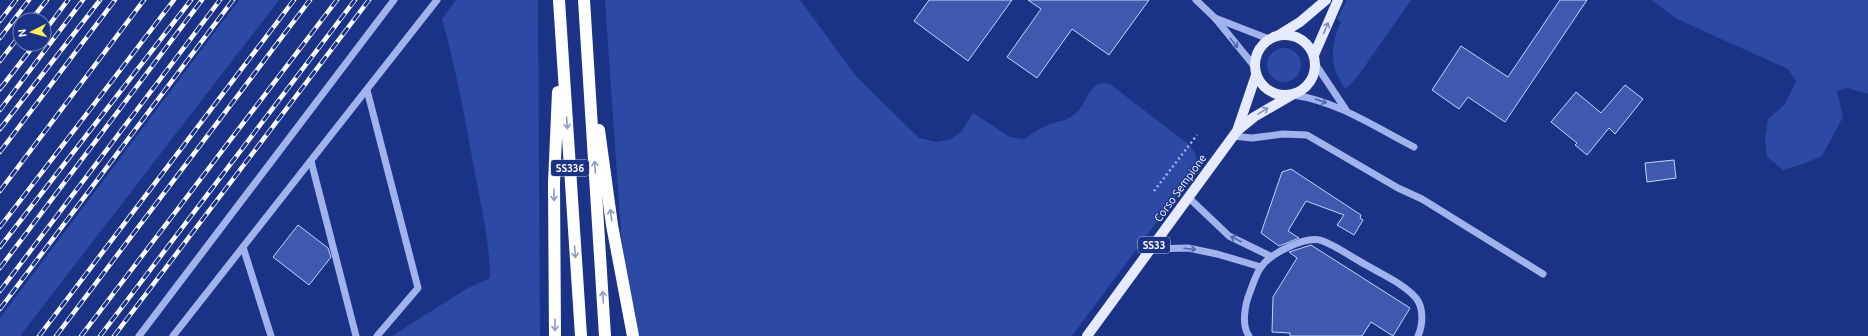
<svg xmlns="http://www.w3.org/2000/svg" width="1868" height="336" font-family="Ubuntu,sans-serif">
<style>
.green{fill:#2c4aa4}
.building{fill:#3e59ae;stroke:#c6d3f9}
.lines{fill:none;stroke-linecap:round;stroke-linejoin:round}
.path{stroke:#a1b3ec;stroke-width:2.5;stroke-dasharray:2 3;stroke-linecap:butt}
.minor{stroke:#a1b3ec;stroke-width:7}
.major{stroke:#e6eaff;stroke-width:10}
.highway{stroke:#fff;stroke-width:12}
.rail-casing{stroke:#fff;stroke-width:4.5}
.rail{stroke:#1a3386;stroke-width:3;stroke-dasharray:9;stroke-linecap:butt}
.oneway{stroke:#808ec2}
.oneway2{stroke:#5066af}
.oneway3{stroke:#8c99c2}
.labels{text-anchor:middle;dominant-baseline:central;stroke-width:3;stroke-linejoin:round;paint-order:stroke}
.shield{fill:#1a3386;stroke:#bac2db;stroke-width:1}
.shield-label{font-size:10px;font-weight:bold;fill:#fff}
.street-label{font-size:11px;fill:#fff;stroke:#1a3386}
</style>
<rect width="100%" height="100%" fill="#1a3386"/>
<g class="green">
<path d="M 239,0 L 279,0 L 20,336 L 0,336 L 0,318 Z"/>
<path d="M 456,0 L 538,0 L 540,336 L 392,336 L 466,289 L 490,278 C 490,244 482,211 476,178 C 466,125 457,71 442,19 Z"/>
<path d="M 605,0 L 800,0 L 856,76 L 919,138 L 937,142 L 949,140 L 961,132 L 973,113 L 1010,137 L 1024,139 C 1032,134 1040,128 1048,125 C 1062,119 1066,123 1078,111 C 1088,100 1091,78 1110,84 L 1188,144 C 1199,156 1199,162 1191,176 L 1072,336 L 638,336 L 626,273 L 621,232 Z"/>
<path d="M 1347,0 L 1411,0 L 1358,76 L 1346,89 C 1329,69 1330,44 1341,22 L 1337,19 Z"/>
<path d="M 1651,0 L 1868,0 L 1868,94 L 1848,88 L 1837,91 L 1843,117 L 1822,156 L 1803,164 L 1783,170 L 1767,157 L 1765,139 L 1768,119 L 1785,104 L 1796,81 L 1788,69 L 1677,19 Z"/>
<circle cx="1284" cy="65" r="17"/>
</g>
<g class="building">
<path d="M 929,0 L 1012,0 L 968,61 L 914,21 Z"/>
<path d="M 1028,0 L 1149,0 L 1109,55 L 1072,29 L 1037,78 L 1007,57 L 1041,9 Z"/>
<path d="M 1560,0 L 1587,0 L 1505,122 L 1468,97 L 1459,109 L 1432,90 L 1461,46 L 1508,77 Z"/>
<path d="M 1625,85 L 1643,99 L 1615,134 L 1609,128 L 1587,155 L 1575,145 L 1577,143 L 1551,122 L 1576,92 L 1601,113 Z"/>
<path d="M 1674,160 L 1676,178 L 1647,182 L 1645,163 Z"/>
<path d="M 1291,169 L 1361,215 L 1360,218 L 1363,220 L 1354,235 L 1337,225 L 1344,215 L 1306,201 L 1288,231 L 1299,238 L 1279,246 L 1261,233 L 1282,172 Z"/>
<path d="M 298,225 L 328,248 L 331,257 L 309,285 L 273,257 Z"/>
<path d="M 1311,245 L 1410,308 L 1393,336 L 1371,322 L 1362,336 L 1290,336 L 1290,333 L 1272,332 L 1273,297 L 1297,258 L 1289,252 Z"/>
</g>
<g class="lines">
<path class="path" d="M 1154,191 L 1197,135"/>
<g class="minor">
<path d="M 1196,0 L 1215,18 L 1255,67"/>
<path d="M 1215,18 L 1269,39"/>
<path d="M 1316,65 L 1346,110"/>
<path d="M 367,90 L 418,288 L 377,336"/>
<path d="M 1293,95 C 1337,101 1375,127 1414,147"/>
<path d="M 1233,136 L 1252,138 L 1283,134 L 1307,135 L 1398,188 L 1422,199 L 1543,274"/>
<path d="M 311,161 L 356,336"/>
<path d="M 1188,197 L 1229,236 L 1270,256"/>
<path d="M 243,247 L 271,336"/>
<path d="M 1151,249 L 1188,248 L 1217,254 L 1261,267"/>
<path d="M 139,336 L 394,0"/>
<path d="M 173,336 L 437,0"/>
<path d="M 1249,336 C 1241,325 1245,304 1250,292 C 1253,284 1256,274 1261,267 C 1270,254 1307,234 1323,241 C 1338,247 1353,258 1368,266 C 1383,275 1404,284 1416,298 C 1424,308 1423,325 1418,336"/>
</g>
<g class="major">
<circle cx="1285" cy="65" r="30"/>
<path d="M 1279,35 L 1300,22 L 1326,0"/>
<path d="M 1314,55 L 1338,0"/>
<path d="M 1238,130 L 1254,117 L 1292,95"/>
<path d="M 1087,336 L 1237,131 L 1256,75"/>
</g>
<g class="highway">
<path d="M 559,0 L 581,336"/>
<path d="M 584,0 L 605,336"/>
<path d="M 599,130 L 612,225 L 633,336"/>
<path d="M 555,336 L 554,183 L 558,92"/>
</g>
<g class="rail-casing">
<g id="rail">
<path d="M 31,20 L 47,0"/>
<path d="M 0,21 L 16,0"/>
<path d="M 44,32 L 68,0"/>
<path d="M 0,38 L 29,0"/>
<path d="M 0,61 L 20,35"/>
<path d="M 0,89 L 35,44"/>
<path d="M 0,110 L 83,0"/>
<path d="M 0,129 L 100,0"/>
<path d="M 0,152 L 115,0"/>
<path d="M 0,191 L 144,0"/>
<path d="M 0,227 L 174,0"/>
<path d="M 0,247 L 191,0"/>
<path d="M 0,268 L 202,0"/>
<path d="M 0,291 L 220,0"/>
<path d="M 0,309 L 233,0"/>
<path d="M 39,336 L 294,0"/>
<path d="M 56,336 L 310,0"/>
<path d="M 81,336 L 337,0"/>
<path d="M 100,336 L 355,0"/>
<path d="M 114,336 L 369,0"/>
</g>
</g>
<use href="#rail" class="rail"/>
</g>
<defs><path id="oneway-shaft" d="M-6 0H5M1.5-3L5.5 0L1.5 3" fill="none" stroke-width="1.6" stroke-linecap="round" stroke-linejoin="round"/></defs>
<g class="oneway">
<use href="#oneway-shaft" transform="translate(1326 28) rotate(-66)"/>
<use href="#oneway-shaft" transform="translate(1263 111) rotate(-32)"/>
</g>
<g class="oneway2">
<use href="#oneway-shaft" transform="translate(1234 43) rotate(52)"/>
<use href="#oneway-shaft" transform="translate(1321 101) rotate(19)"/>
<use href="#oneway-shaft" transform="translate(1236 239) rotate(-153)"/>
<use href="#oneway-shaft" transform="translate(1190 249) rotate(7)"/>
</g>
<g class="oneway3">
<use href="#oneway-shaft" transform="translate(567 123) rotate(86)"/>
<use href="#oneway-shaft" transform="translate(595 167) rotate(-94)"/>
<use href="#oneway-shaft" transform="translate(554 195) rotate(90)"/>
<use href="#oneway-shaft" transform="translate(611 215) rotate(-98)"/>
<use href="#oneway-shaft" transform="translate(575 252) rotate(86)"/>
<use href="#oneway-shaft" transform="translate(603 297) rotate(-94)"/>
<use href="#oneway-shaft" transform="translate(555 325) rotate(90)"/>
</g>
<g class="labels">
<g class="shield">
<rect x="551" y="160" width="38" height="16" rx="3"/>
<rect x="1138" y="237" width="32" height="16" rx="3"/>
</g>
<g class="shield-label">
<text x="570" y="168">SS336</text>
<text x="1154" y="245">SS33</text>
</g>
<g class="street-label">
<text transform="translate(1180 188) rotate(-54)">Corso Sempione</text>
</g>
</g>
<g transform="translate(32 32) rotate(264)"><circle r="19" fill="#1a3386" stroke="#7685b6"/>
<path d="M0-3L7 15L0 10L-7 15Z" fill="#fff15c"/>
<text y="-6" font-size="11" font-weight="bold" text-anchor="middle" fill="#ffffff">N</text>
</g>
</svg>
